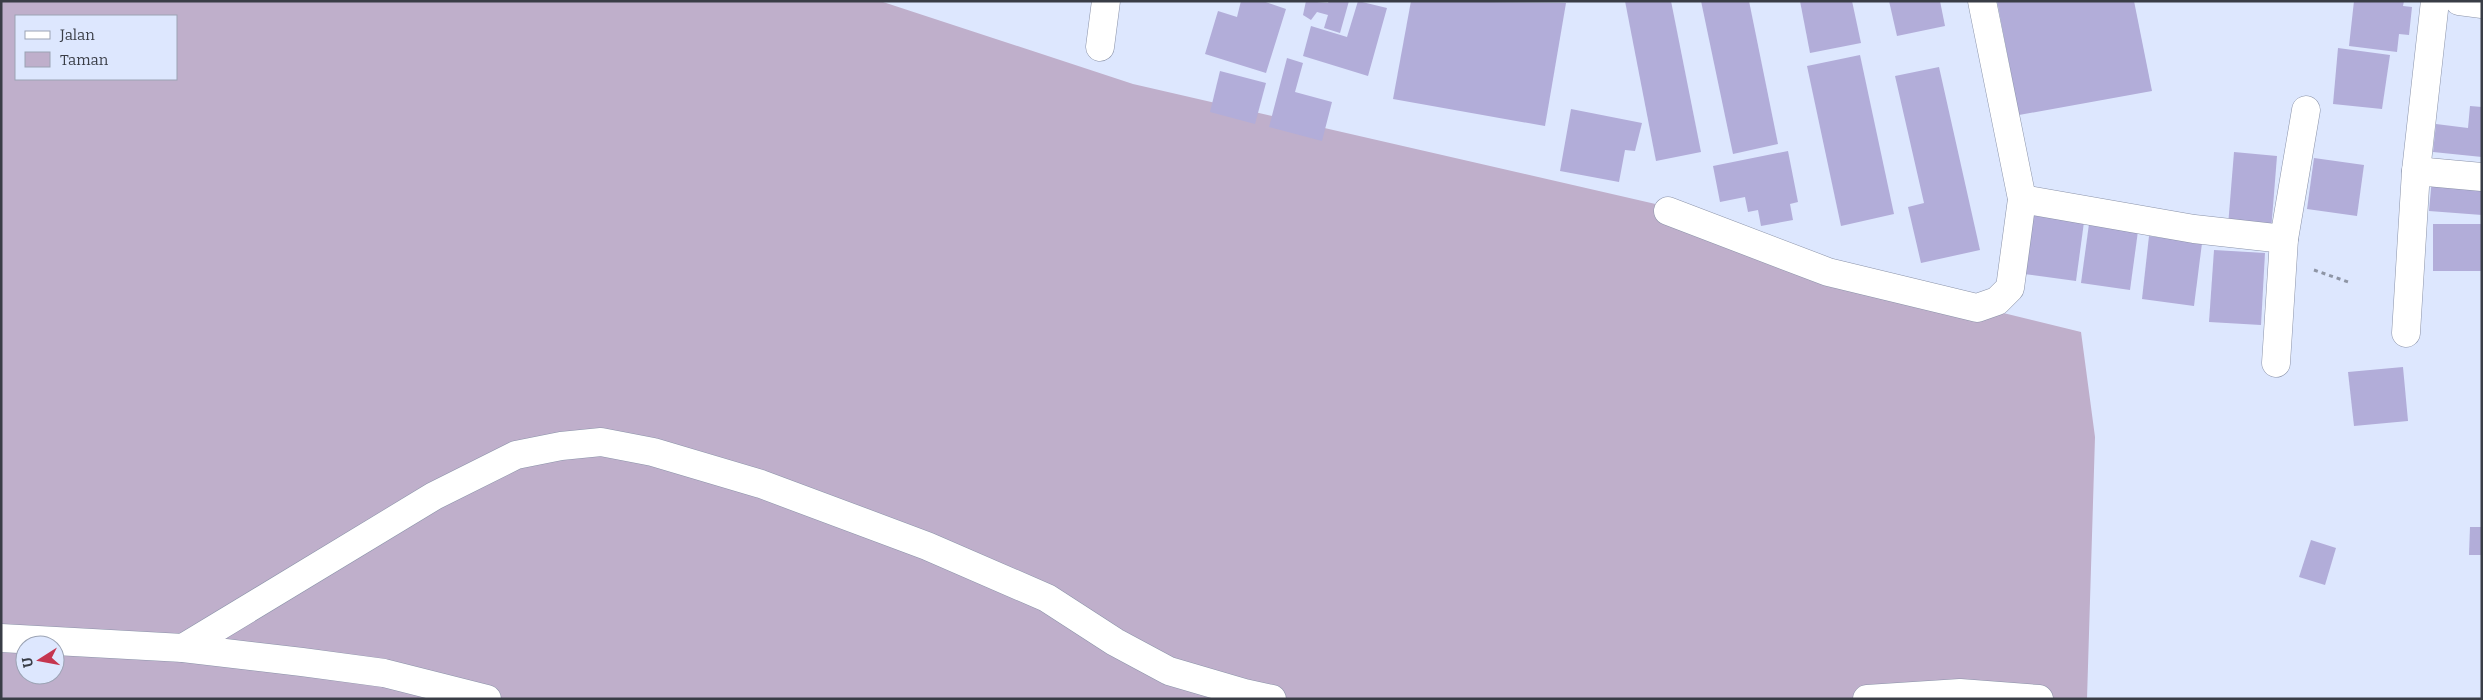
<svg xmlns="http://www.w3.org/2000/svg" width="2483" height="700" font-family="Bitter,serif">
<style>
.green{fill:#bfafcb;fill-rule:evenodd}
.building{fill:#b2add9}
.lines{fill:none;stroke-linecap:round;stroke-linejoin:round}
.minor-casing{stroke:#8b93a9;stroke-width:29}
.path{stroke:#8e95a5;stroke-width:3;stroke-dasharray:4 4;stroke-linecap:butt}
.minor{stroke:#fff;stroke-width:28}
</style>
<rect width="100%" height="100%" fill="#dde7fe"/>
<path class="green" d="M 1,1 L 880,1 L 1133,84 L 1725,220 L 1901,288 L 2081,332 L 2095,437 L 2087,699 L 1,699 ZM 16,16 L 176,16 L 176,79 L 16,79 ZM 25,645 L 55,645 L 55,675 L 25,675 Z"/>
<g class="building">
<path d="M 1241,1 L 1263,1 L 1286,9 L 1266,73 L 1205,54 L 1218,11 L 1237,17 Z"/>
<path d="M 1306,1 L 1328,3 L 1329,1 L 1349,1 L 1340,33 L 1324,28 L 1328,15 L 1317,12 L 1311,20 L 1303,15 Z"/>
<path d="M 1358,1 L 1387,8 L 1368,76 L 1303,56 L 1311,26 L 1347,37 Z"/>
<path d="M 1411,1 L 1566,3 L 1545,126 L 1393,99 Z"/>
<path d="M 1625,1 L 1671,1 L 1701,152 L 1656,161 Z"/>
<path d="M 1701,1 L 1749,1 L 1778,144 L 1733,154 Z"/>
<path d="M 1800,1 L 1852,1 L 1861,43 L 1810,53 Z"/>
<path d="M 1889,1 L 1940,1 L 1945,26 L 1897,36 Z"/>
<path d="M 1997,1 L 2134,1 L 2152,91 L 2019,115 Z"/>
<path d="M 2354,1 L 2404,1 L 2403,6 L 2412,7 L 2409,35 L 2399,34 L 2397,52 L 2349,46 Z"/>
<path d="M 2338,48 L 2390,55 L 2382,109 L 2333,104 Z"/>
<path d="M 1860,55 L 1894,214 L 1841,226 L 1807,66 Z"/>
<path d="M 1287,58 L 1303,63 L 1295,92 L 1332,102 L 1322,141 L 1269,127 Z"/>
<path d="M 1939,67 L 1980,250 L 1921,263 L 1908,207 L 1924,203 L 1895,76 Z"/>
<path d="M 1220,71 L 1266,83 L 1255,124 L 1210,112 Z"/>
<path d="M 2470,106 L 2482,107 L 2482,157 L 2433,152 L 2436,124 L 2468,128 Z"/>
<path d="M 1571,109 L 1642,123 L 1635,151 L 1625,150 L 1619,182 L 1560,171 Z"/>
<path d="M 1788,151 L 1798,202 L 1790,204 L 1793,220 L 1761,226 L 1758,210 L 1748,212 L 1745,197 L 1720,202 L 1713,166 Z"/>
<path d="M 2234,152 L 2277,156 L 2271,231 L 2228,226 Z"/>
<path d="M 2314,158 L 2364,165 L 2357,216 L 2307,209 Z"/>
<path d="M 2432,178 L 2482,181 L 2482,215 L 2429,211 Z"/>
<path d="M 2032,215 L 2084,222 L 2076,281 L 2024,274 Z"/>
<path d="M 2089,224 L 2138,231 L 2130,290 L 2081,283 Z"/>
<rect x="2433" y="224" width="49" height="47"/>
<path d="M 2149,236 L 2202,243 L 2194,306 L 2142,299 Z"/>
<path d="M 2214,250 L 2265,253 L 2261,325 L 2209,322 Z"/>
<path d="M 2403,367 L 2408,421 L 2354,426 L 2348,372 Z"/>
<path d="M 2470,527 L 2482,527 L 2482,555 L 2469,555 Z"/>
<path d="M 2311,540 L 2336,548 L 2325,585 L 2299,577 Z"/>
</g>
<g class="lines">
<g class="minor-casing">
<g id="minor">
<path d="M 2459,1 L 2482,4"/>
<path d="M 1100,47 L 1106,1"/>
<path d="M 2416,171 L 2435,1"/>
<path d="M 2022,199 L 2194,229 L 2284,239"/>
<path d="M 1668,211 L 1828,272 L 1977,308 L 1997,301 L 2010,288 L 2022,199 L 1982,1"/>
<path d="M 2406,333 L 2416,171 L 2482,177"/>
<path d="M 2276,363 L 2284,239 L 2306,110"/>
<path d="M 1,638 L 183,648 L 302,662 L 384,673 L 487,699"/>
<path d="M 183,648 L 434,496 L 516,455 L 561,446 L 601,442 L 653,452 L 761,484 L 927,546 L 1047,598 L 1115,642 L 1169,671 L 1244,693 L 1272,699"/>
<path d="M 1867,699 L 1960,693 L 2039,699"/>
</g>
</g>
<path class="path" d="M 2314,270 L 2351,283"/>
<use href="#minor" class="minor"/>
</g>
<rect width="2483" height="700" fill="none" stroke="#393d46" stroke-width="5"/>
<rect x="15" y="15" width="162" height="65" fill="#dde7fe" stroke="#9ba3b4"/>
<rect x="25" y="31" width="25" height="8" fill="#ffffff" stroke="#9ba3b4"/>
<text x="60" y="40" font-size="15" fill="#393d46">Jalan</text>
<rect x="25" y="52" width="25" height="15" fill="#bfafcb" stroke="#9ba3b4"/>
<text x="60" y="65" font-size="15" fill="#393d46">Taman</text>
<g transform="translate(40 660) rotate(259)"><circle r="24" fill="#dde7fe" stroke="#9ba3b4"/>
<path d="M0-4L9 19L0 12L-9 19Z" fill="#c5354f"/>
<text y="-8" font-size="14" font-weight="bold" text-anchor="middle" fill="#393d46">U</text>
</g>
</svg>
